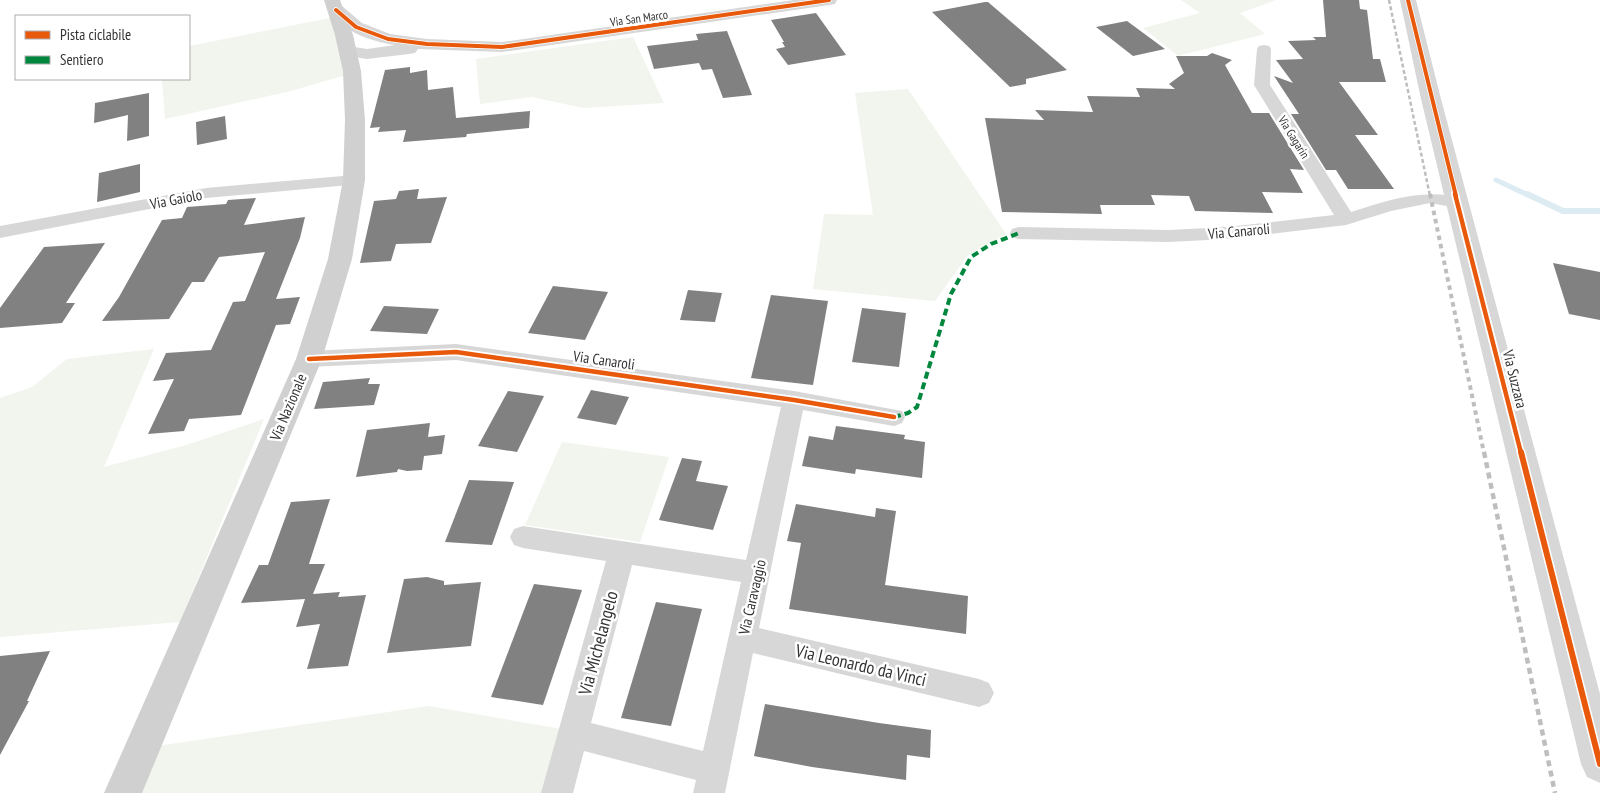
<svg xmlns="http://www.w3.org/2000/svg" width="1600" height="793" font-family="'PT Sans Narrow',sans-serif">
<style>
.green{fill:#f1f5ed}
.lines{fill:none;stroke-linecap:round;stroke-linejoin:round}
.stream-far1{stroke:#ddebf3;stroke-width:5}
.stream{stroke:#ddebf3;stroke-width:6}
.building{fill:#818181}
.minor{fill:#d7d7d7;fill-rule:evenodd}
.tertiary{fill:#d7d7d7;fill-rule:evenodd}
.secondary{fill:#d0d0d0;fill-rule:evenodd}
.rail-far2{stroke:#bebebe;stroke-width:2.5;stroke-dasharray:4 2.5;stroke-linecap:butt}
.rail-far1{stroke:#bebebe;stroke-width:4;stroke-dasharray:4.5 4;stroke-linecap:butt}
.rail{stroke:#bebebe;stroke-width:4.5;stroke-dasharray:6 4.5;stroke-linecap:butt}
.quiet{stroke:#00873e;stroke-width:4;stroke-dasharray:7 4;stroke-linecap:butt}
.cycleway-far2-casing{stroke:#fff;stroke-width:5.5}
.cycleway-far1-casing{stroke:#fff;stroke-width:8}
.cycleway-casing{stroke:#fff;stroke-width:9}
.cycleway-far2{stroke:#e8590c;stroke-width:4}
.cycleway-far1{stroke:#e8590c;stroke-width:4.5}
.cycleway{stroke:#e8590c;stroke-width:6}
.labels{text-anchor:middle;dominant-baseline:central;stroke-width:5;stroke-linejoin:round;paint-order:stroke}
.far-street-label{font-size:12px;fill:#333;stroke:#fff}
.street-label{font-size:15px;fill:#333;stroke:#fff}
.near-street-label{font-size:18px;fill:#333;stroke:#fff}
</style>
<rect width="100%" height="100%" fill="#fff"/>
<g class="green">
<path d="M 1181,0 L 1276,0 L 1240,13 L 1265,34 L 1178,56 L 1143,28 L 1200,13 Z"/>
<path d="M 335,17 L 349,74 L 291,91 L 165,119 L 162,79 L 189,79 L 189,46 Z"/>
<path d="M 633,37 L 664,103 L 583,108 L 532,97 L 480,104 L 476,59 Z"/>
<path d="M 908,89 L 1006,234 L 968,255 L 935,301 L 813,289 L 824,214 L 873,215 L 855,93 Z"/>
<path d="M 154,349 L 104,467 L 186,445 L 264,419 L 180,622 L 0,637 L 0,398 L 32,387 L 67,359 Z"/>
<path d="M 562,442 L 669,457 L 640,542 L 525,525 Z"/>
<path d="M 429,706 L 568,730 L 551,793 L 139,793 L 157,746 Z"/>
</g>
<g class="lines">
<path class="stream-far1" d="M 1496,180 L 1530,196"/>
<path class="stream" d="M 1527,194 L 1563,211 L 1600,211"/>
</g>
<g class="building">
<path d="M 1323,0 L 1359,0 L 1360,9 L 1367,10 L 1373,59 L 1380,59 L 1386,82 L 1339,82 L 1378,135 L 1355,135 L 1394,189 L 1348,189 L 1336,170 L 1326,170 L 1291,114 L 1299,114 L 1274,76 L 1293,83 L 1276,60 L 1303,59 L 1288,41 L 1316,40 L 1313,37 L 1326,37 Z"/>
<path d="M 985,2 L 988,2 L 1067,70 L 1026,79 L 1026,84 L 1010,87 L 932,12 Z"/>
<path d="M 816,13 L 846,55 L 788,65 L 776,49 L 785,47 L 782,42 L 784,42 L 771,20 Z"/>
<path d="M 1127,21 L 1165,49 L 1133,56 L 1096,27 Z"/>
<path d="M 727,31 L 752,95 L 723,98 L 712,69 L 702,70 L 699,63 L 654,69 L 647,46 L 698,40 L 696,34 Z"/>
<path d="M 1212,53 L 1232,60 L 1225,65 L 1252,113 L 1269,113 L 1304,170 L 1290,169 L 1303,193 L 1262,192 L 1273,213 L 1195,211 L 1189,196 L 1151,195 L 1155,205 L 1100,205 L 1102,214 L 1002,212 L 985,118 L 1044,120 L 1035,110 L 1093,112 L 1087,96 L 1140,97 L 1136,88 L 1175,89 L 1169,84 L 1184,73 L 1176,56 L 1207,56 Z"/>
<path d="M 410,67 L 410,73 L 427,70 L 428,90 L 453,87 L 456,118 L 530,111 L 529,128 L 467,134 L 466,137 L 403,142 L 406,130 L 378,132 L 380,127 L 370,128 L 385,70 Z"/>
<path d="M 149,93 L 149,136 L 127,141 L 128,115 L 94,123 L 95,103 Z"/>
<path d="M 225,116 L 227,139 L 197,145 L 196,122 Z"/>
<path d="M 140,164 L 140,192 L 97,202 L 99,173 Z"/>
<path d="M 419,189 L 417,199 L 447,197 L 431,243 L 396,244 L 391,261 L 360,263 L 374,201 L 396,199 L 399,191 Z"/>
<path d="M 256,198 L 244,225 L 305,217 L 300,238 L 276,299 L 300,297 L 290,324 L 276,325 L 241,415 L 189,419 L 184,431 L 148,434 L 174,379 L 153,381 L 166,353 L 211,350 L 233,302 L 245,301 L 265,252 L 219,257 L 204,282 L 192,282 L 169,319 L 102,321 L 119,297 L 162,220 L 182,218 L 187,207 L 226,204 L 228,200 Z"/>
<path d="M 105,243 L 66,303 L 75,303 L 62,323 L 0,328 L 0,308 L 44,247 Z"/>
<path d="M 1553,263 L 1600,272 L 1600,320 L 1569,314 Z"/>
<path d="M 553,286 L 608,292 L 585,340 L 528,333 Z"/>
<path d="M 688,290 L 722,293 L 715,322 L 680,320 Z"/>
<path d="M 771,295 L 828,301 L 813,385 L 751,378 Z"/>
<path d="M 384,306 L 439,309 L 427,334 L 370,331 Z"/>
<path d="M 862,308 L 906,313 L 899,367 L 852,362 Z"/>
<path d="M 370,378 L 368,384 L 380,384 L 374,405 L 314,409 L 323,382 Z"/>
<path d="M 591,390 L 629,397 L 616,425 L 577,418 Z"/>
<path d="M 508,391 L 544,396 L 517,452 L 478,446 Z"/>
<path d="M 430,423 L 428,437 L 445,435 L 442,454 L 424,456 L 422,470 L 407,471 L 398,469 L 397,472 L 356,477 L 367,430 Z"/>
<path d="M 836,426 L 905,435 L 904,439 L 925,442 L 922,478 L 856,469 L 855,474 L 802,466 L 809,436 L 833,440 Z"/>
<path d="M 682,458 L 702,461 L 696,481 L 728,486 L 713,530 L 659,520 Z"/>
<path d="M 469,480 L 514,482 L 492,545 L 445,542 Z"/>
<path d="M 330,499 L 309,564 L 325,564 L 313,594 L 340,592 L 338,597 L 366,595 L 348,666 L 307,669 L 320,624 L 296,627 L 305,599 L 241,603 L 259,565 L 268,565 L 291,502 Z"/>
<path d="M 796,504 L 875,517 L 876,508 L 896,511 L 885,585 L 968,596 L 966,634 L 789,609 L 801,543 L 787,541 Z"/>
<path d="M 427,577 L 444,581 L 444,585 L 481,582 L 471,646 L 387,653 L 404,579 Z"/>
<path d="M 534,584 L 582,590 L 543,705 L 491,697 Z"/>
<path d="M 656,602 L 702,609 L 671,726 L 621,718 Z"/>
<path d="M 50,651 L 27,701 L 29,701 L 0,755 L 0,656 Z"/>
<path d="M 765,704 L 879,723 L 931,730 L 930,758 L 907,755 L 906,780 L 812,767 L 754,756 Z"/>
</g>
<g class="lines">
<g class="minor">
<path d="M 1264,45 L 1269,46 L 1271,49 L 1270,85 L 1351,212 C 1389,200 1423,188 1463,198 L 1466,202 L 1463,206 L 1457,208 L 1430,203 L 1391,211 L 1346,225 L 1227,239 L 1169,242 L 1019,239 L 1012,237 L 1010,233 L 1012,229 L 1019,227 L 1169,230 L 1227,227 L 1334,215 L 1254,85 L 1257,49 L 1259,46 Z"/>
<path d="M 354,175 L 360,176 L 363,180 L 360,184 L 206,198 L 0,238 L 0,226 L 206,188 Z"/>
<path d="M 456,344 L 794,391 L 902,411 L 905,417 L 902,423 L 894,426 L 803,410 L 759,628 L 979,679 L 989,683 L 994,693 L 989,703 L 979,707 L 753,653 L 725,793 L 693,793 L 696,780 L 584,751 L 573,793 L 541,793 L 606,561 L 523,548 L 514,545 L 510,537 L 514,529 L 523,526 L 746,560 L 781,407 L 456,360 L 309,367 L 301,365 L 298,359 L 301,353 L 309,351 ZM 632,565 L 741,582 L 703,751 L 591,723 Z"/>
</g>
<g class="tertiary">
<path d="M 794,0 L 837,0 L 835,4 L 829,5 L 502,52 L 418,49 L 415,53 L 409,54 L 367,59 L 342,55 L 339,51 L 342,47 L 348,46 L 367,49 L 395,45 C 370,41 343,32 328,10 L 330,6 L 342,6 L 362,23 L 390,34 L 427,39 L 502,42 Z"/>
<path d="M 1400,0 L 1416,0 L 1441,99 L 1600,694 L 1600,783 L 1587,777 L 1581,764 L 1421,99 Z"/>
</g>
<path class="secondary" d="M 324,0 L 340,0 L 353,35 L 361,71 L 365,120 L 365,180 L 352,259 L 322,359 L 142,793 L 104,793 L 296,359 L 328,259 L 343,180 L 345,120 L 343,71 L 335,35 Z"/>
<path class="rail-far2" d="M 1389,0 L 1430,196"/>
<path class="rail-far1" d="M 1430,194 L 1484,453"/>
<path class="rail" d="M 1484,452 L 1555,793"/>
<path class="quiet" d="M 894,417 L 908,413 L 917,407 L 951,294 L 971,257 L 991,244 L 1019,233"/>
<g class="cycleway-far2-casing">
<g id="cycleway-far2">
<path d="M 1408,0 L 1456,196"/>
<path d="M 336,10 L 356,27 L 388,39 L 427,44 L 502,47 L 829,0"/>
</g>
</g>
<g class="cycleway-far1-casing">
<g id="cycleway-far1">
<path d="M 1455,194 L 1521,453"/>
<path d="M 309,359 L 456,352 L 794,400 L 894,417"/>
</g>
</g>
<g class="cycleway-casing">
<path id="cycleway" d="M 1521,452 L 1600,764"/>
</g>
<use href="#cycleway-far2" class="cycleway-far2"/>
<use href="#cycleway-far1" class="cycleway-far1"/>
<use href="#cycleway" class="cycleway"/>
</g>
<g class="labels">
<g class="far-street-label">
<text transform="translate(639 18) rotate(-8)">Via San Marco</text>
<text transform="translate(1294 137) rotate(58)">Via Gagarin</text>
</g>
<g class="street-label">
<text transform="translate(176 199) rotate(-11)">Via Gaiolo</text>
<text transform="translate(1239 231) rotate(-5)">Via Canaroli</text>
<text transform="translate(604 360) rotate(8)">Via Canaroli</text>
<text transform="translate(1515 379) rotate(76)">Via Suzzara</text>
<text transform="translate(288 407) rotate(-67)">Via Nazionale</text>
<text transform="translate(752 597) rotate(-77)">Via Caravaggio</text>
</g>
<g class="near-street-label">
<text transform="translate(598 643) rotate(-75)">Via Michelangelo</text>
<text transform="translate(861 665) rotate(13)">Via Leonardo da Vinci</text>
</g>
</g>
<rect x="15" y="15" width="175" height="65" fill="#ffffff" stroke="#adadad"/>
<rect x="25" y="31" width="25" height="8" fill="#e8590c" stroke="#adadad"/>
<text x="60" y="40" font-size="15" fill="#333333">Pista ciclabile</text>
<rect x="25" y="56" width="25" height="8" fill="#00873e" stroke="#adadad"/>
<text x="60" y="65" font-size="15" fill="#333333">Sentiero</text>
</svg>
